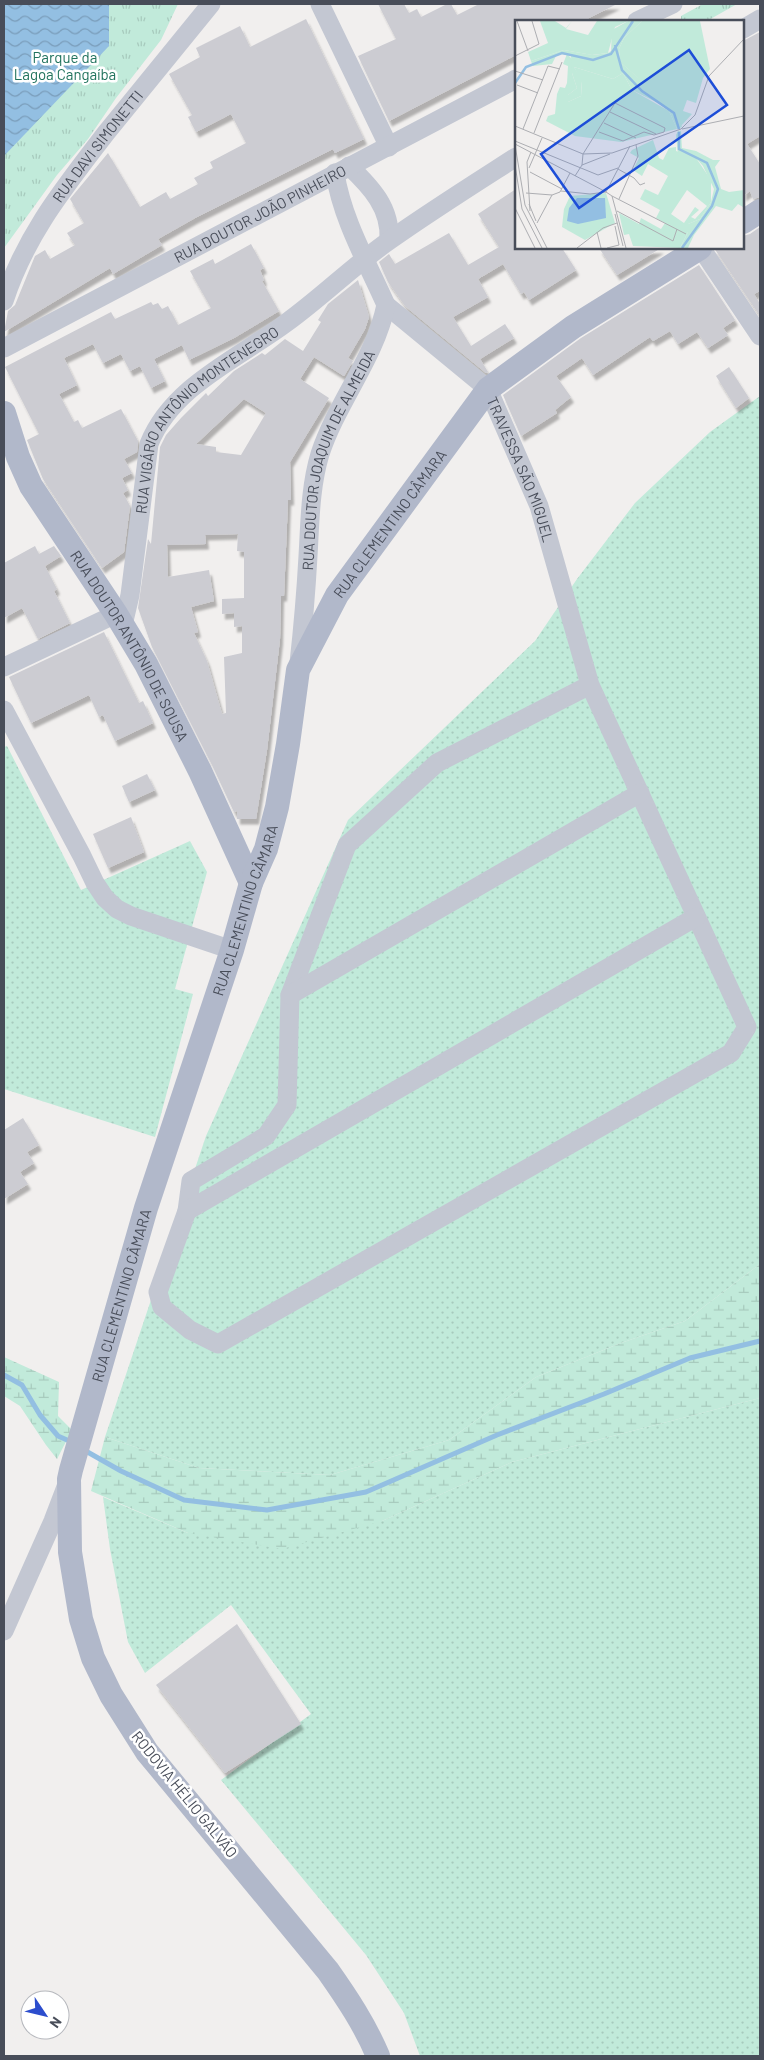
<svg xmlns="http://www.w3.org/2000/svg" width="764" height="2060" font-family="Barlow,sans-serif">
<style>
.grass{fill:url(#grass-dots)}
.wetland{fill:url(#wetland-marsh)}
.park{fill:url(#park-tufts)}
.water{fill:url(#water-waves)}
.lines{fill:none;stroke-linecap:round;stroke-linejoin:round}
.stream{stroke:#93bfe2;stroke-width:5}
.building{fill:#ccccd2;fill-rule:evenodd;filter:url(#shadow)}
.minor{stroke:#c3c7d2;stroke-width:19}
.major{stroke:#b1b8ca;stroke-width:24}
.labels{text-anchor:middle;dominant-baseline:central;stroke-width:5;stroke-linejoin:round;paint-order:stroke}
.park-label{font-size:15px;fill:#21735d;stroke:#fff}
.street-label{font-size:15px;fill:#484d59;stroke:#fff}
.inset-river{fill:none;stroke:#93bfe2;stroke-width:2.5}
.inset-road{fill:none;stroke:#adaeb2;stroke-width:1}
.view{fill:#1d4ed8;fill-opacity:0.15;stroke:#1d4ed8;stroke-width:2.5}
.inset-edge{fill:none;stroke:#484d59;stroke-width:2.5}
</style>
<defs>
<pattern id="grass-dots" width="8" height="8" patternUnits="userSpaceOnUse" patternTransform="scale(1.25)"><rect width="8" height="8" fill="#c1eada"/><path d="M2 2h.1M6 6h.1" fill="none" stroke="#a7cabd" stroke-width="1.8" stroke-linecap="round"/></pattern>
<pattern id="wetland-marsh" width="20" height="14" patternUnits="userSpaceOnUse" patternTransform="scale(1.25)"><rect width="20" height="14" fill="#c1eada"/><path d="M1 5h8M5 5V1M11 12h8M15 12V8" fill="none" stroke="#a7cabd"/></pattern>
<pattern id="park-tufts" width="24" height="20" patternUnits="userSpaceOnUse" patternTransform="scale(1.25)"><rect width="24" height="20" fill="#c1eada"/><path d="M3 7l-1-3M5 7V3M7 7l1-3M15 17l-1-3M17 17v-4M19 17l1-3" fill="none" stroke="#a7cabd"/></pattern>
<pattern id="water-waves" width="16" height="10" patternUnits="userSpaceOnUse" patternTransform="scale(1.25)"><rect width="16" height="10" fill="#93bfe2"/><path d="M0 5q4-4 8 0t8 0" fill="none" stroke="#7a9dba"/></pattern>
<filter id="shadow"><feDropShadow dx="3" dy="5.5" stdDeviation="1" flood-color="#0004"/></filter>
</defs>
<rect width="100%" height="100%" fill="#f1efee"/>
<g class="grass">
<path d="M 760,396 L 760,1264 L 685,1321 L 621,1343 L 536,1377 L 449,1440 L 330,1475 L 199,1468 L 105,1437 L 206,1136 L 348,820 L 535,641 L 577,579 L 635,503 L 710,432 Z"/>
<path d="M 7,746 L 81,890 L 190,841 L 207,872 L 175,989 L 193,994 L 155,1137 L 4,1089 L 4,747 Z"/>
<path d="M 760,1398 L 760,2056 L 420,2056 L 404,2013 L 366,1955 L 221,1780 L 311,1714 L 231,1605 L 145,1673 L 128,1642 L 110,1549 L 103,1497 L 188,1533 L 382,1521 L 512,1462 Z"/>
</g>
<g class="wetland">
<path d="M 760,1264 L 760,1398 L 512,1462 L 382,1521 L 282,1549 L 188,1533 L 91,1491 L 105,1437 L 199,1468 L 330,1475 L 449,1440 L 536,1377 L 621,1343 L 685,1321 Z"/>
<path d="M 4,1357 L 59,1382 L 58,1416 L 72,1430 L 57,1459 L 46,1445 L 20,1406 L 4,1396 Z"/>
</g>
<g class="park">
<path d="M 4,4 L 178,4 L 161,40 L 116,98 L 88,139 L 57,175 L 4,248 Z"/>
<path d="M 703,4 L 737,4 L 707,21 L 681,21 L 681,16 Z"/>
</g>
<path class="water" d="M 4,4 L 109,4 L 109,46 L 4,156 Z"/>
<g class="lines">
<g class="stream">
<path d="M 4,1375 L 22,1385 L 40,1415 L 58,1436 L 67,1440"/>
<path d="M 84,1450 L 121,1471 L 184,1500 L 267,1510 L 366,1492 L 497,1435 L 604,1394 L 690,1358 L 760,1341"/>
</g>
</g>
<g class="building">
<path d="M 378,4 L 404,4 L 409,13 L 417,9 L 421,17 L 447,4 L 451,4 L 457,15 L 479,4 L 617,4 L 583,21 L 516,21 L 516,55 L 389,121 L 358,56 L 396,39 Z"/>
<path d="M 306,19 L 364,139 L 335,153 L 333,149 L 195,218 L 158,239 L 162,245 L 113,274 L 110,268 L 4,332 L 8,311 L 15,305 L 35,256 L 45,250 L 50,259 L 75,245 L 67,233 L 84,223 L 70,199 L 108,153 L 140,207 L 166,192 L 170,199 L 198,184 L 194,178 L 213,168 L 210,162 L 246,143 L 231,114 L 196,132 L 188,117 L 192,115 L 169,74 L 200,57 L 196,48 L 240,26 L 250,47 Z"/>
<path d="M 760,32 L 760,136 L 747,144 L 760,164 L 760,197 L 753,199 L 750,191 L 743,196 L 743,41 Z"/>
<path d="M 516,189 L 516,248 L 562,248 L 576,270 L 529,300 L 524,292 L 521,294 L 503,264 L 478,279 L 488,297 L 453,317 L 471,346 L 505,324 L 514,338 L 480,359 L 488,372 L 486,373 L 405,306 L 388,282 L 379,262 L 389,254 L 395,264 L 449,233 L 468,265 L 499,247 L 478,214 Z"/>
<path d="M 760,227 L 760,291 L 754,294 L 760,304 L 760,316 L 714,248 L 743,248 L 743,236 L 750,234 Z"/>
<path d="M 251,244 L 264,268 L 260,270 L 264,280 L 262,281 L 279,311 L 234,338 L 189,360 L 182,345 L 154,359 L 165,381 L 151,388 L 140,366 L 130,371 L 121,354 L 103,363 L 93,344 L 64,358 L 77,385 L 59,394 L 74,422 L 78,420 L 82,428 L 121,409 L 138,441 L 137,452 L 124,459 L 132,473 L 122,478 L 128,490 L 123,493 L 130,506 L 124,552 L 102,568 L 43,479 L 27,440 L 39,434 L 5,367 L 111,312 L 115,319 L 151,302 L 153,305 L 158,303 L 162,309 L 168,306 L 178,325 L 211,308 L 190,271 L 213,259 L 215,264 Z"/>
<path d="M 599,248 L 661,248 L 617,275 Z"/>
<path d="M 699,265 L 735,320 L 723,328 L 728,335 L 708,348 L 697,332 L 678,344 L 670,331 L 653,341 L 650,337 L 593,375 L 582,358 L 556,376 L 571,397 L 555,410 L 557,413 L 521,436 L 503,395 L 581,338 Z"/>
<path d="M 358,280 L 369,317 L 365,329 L 348,358 L 353,361 L 344,376 L 314,357 L 300,379 L 329,398 L 290,462 L 291,500 L 288,500 L 284,596 L 281,596 L 280,639 L 267,750 L 256,819 L 237,819 L 237,811 L 234,812 L 212,765 L 152,647 L 138,608 L 148,539 L 151,544 L 160,447 L 166,435 L 181,418 L 206,393 L 208,396 L 234,371 L 262,353 L 265,355 L 285,339 L 303,351 L 321,322 L 318,320 L 328,304 ZM 244,399 L 266,413 L 241,455 L 216,452 L 216,447 L 196,444 ZM 238,534 L 237,551 L 244,552 L 244,598 L 222,599 L 222,614 L 234,613 L 234,627 L 242,626 L 242,653 L 224,657 L 226,713 L 222,714 L 207,661 L 194,633 L 198,632 L 191,607 L 214,601 L 209,570 L 168,577 L 167,545 L 206,544 L 205,535 Z"/>
<path d="M 729,367 L 749,398 L 736,408 L 716,376 Z"/>
<path d="M 35,546 L 39,554 L 54,546 L 61,556 L 45,566 L 57,589 L 54,591 L 70,623 L 38,639 L 22,608 L 4,618 L 4,563 Z"/>
<path d="M 104,632 L 139,703 L 143,701 L 153,723 L 115,741 L 103,715 L 99,717 L 89,695 L 31,723 L 9,677 Z"/>
<path d="M 147,774 L 155,790 L 129,802 L 122,786 Z"/>
<path d="M 131,817 L 144,852 L 108,868 L 93,834 Z"/>
<path d="M 23,1118 L 39,1145 L 27,1152 L 34,1163 L 20,1172 L 28,1184 L 4,1199 L 4,1130 Z"/>
<path d="M 237,1624 L 301,1724 L 225,1773 L 156,1685 Z"/>
</g>
<g class="lines">
<g class="minor">
<path d="M 320,4 L 389,147"/>
<path d="M 637,21 L 673,4"/>
<path d="M 743,29 L 760,19"/>
<path d="M 349,166 C 371,187 391,208 389,240"/>
<path d="M 701,248 L 760,336"/>
<path id="s1" d="M 4,301 C 26,234 64,188 106,133 C 141,90 176,47 211,4"/>
<path id="s2" d="M 386,305 L 488,389 L 539,506 L 590,685 L 747,1027 L 731,1053 L 218,1344 L 190,1330 L 162,1307 L 158,1292 L 187,1211 L 191,1181 L 266,1136 L 287,1105 L 290,995 L 347,845 L 437,763 L 590,685"/>
<path id="s3" d="M 4,348 L 516,79"/>
<path id="s4" d="M 123,625 L 130,595 L 149,444 C 172,386 239,358 286,323 C 322,297 354,265 390,240 C 431,211 474,184 516,157"/>
<path id="s5" d="M 299,663 C 303,627 306,592 308,556 C 310,523 310,487 320,454 C 337,402 375,358 386,305 C 367,262 342,219 335,173"/>
<path d="M 4,667 L 116,614"/>
<path d="M 4,710 L 82,856 L 95,883 L 105,898 L 117,909 L 131,916 L 232,950"/>
<path d="M 290,995 L 640,793"/>
<path d="M 187,1211 L 696,917"/>
<path d="M 4,1631 L 53,1521 L 66,1487"/>
</g>
<g class="major">
<path d="M 743,222 L 760,211"/>
<path id="s6" d="M 4,413 L 18,457 L 31,486 L 116,614 L 146,664 L 200,771 L 251,883"/>
<path id="s7" d="M 378,2056 C 365,2025 347,1998 328,1971 L 147,1752 L 111,1695 L 93,1658 L 81,1619 L 70,1552 L 69,1479 L 71,1470 L 146,1208 L 232,950 L 251,883 L 266,849 L 277,807 L 288,744 L 298,670 L 337,595 L 488,389 L 573,327 L 700,248"/>
</g>
</g>
<g class="labels">
<g class="park-label">
<text x="65" y="57">Parque da<tspan x="65" dy="17">Lagoa Cangaíba</tspan></text>
</g>
<g class="street-label">
<text stroke="none"><textPath href="#s1" startOffset="182">RUA DAVI SIMONETTI</textPath></text>
<text stroke="none"><textPath href="#s3" startOffset="289">RUA DOUTOR JOÃO PINHEIRO</textPath></text>
<text stroke="none"><textPath href="#s4" startOffset="235">RUA VIGÁRIO ANTÔNIO MONTENEGRO</textPath></text>
<text stroke="none"><textPath href="#s5" startOffset="209">RUA DOUTOR JOAQUIM DE ALMEIDA</textPath></text>
<text stroke="none"><textPath href="#s2" startOffset="219">TRAVESSA SÃO MIGUEL</textPath></text>
<text stroke="none"><textPath href="#s7" startOffset="1689">RUA CLEMENTINO CÂMARA</textPath></text>
<text stroke="none"><textPath href="#s6" startOffset="266">RUA DOUTOR ANTÔNIO DE SOUSA</textPath></text>
<text stroke="none"><textPath href="#s7" startOffset="1269">RUA CLEMENTINO CÂMARA</textPath></text>
<text stroke="none"><textPath href="#s7" startOffset="864">RUA CLEMENTINO CÂMARA</textPath></text>
<text transform="translate(185 1794) rotate(51)">RODOVIA HÉLIO GALVÃO</text>
</g>
</g>
<g transform="translate(515 20)">
<rect width="229" height="229" fill="#f1efee"/>
<path d="M 25,1 L 40,1 L 51,8 L 57,1 L 51,9 L 73,15 L 82,1 L 113,1 L 100,7 L 93,33 L 77,35 L 49,30 L 16,41 L 13,32 L 33,23 ZM 127,1 L 185,1 L 195,49 L 188,58 L 181,83 L 172,80 L 168,91 L 177,94 L 166,106 L 154,85 L 105,42 L 104,29 L 109,18 ZM 52,34 L 57,39 L 57,53 L 62,68 L 53,75 L 53,82 L 66,76 L 67,63 L 59,47 L 98,59 L 108,53 L 117,70 L 154,91 L 162,109 L 106,122 L 60,116 L 31,101 L 33,96 L 40,94 L 42,74 L 45,67 L 50,68 L 52,63 L 53,46 L 48,44 ZM 138,120 L 144,138 L 148,140 L 154,128 L 161,127 L 161,131 L 181,138 L 196,160 L 196,182 L 185,199 L 173,204 L 173,212 L 165,228 L 118,226 L 114,214 L 109,215 L 104,193 L 124,204 L 126,198 L 146,209 L 150,203 L 141,198 L 145,190 L 125,179 L 130,169 L 143,175 L 153,156 L 133,144 L 127,156 L 118,150 L 124,138 L 115,133 L 117,130 ZM 172,170 L 192,186 L 180,199 L 176,197 L 184,190 L 180,187 L 169,203 L 156,194 Z" fill="#c1eada" fill-rule="evenodd"/>
<path d="M 113,1 L 127,1 L 109,18 L 104,29 L 105,42 L 161,90 L 167,107 L 162,109 L 154,91 L 145,84 L 117,70 L 108,53 L 98,59 L 59,47 L 67,60 L 66,76 L 53,82 L 53,75 L 62,68 L 57,53 L 56,36 L 46,34 L 41,36 L 37,44 L 18,46 L 16,41 L 49,30 L 78,35 L 93,33 L 96,31 L 97,10 ZM 163,111 L 166,111 L 167,128 L 181,131 L 198,140 L 205,140 L 200,147 L 206,169 L 214,172 L 229,170 L 228,187 L 223,184 L 217,191 L 201,186 L 179,215 L 173,228 L 165,228 L 173,212 L 173,204 L 185,199 L 196,182 L 199,169 L 188,146 L 181,138 L 163,135 L 161,115 Z" fill="#c1eada"/>
<path d="M 91,173 L 100,203 L 70,220 L 47,207 L 49,189 L 55,176 Z" fill="#c1eada"/>
<path d="M 62,178 L 90,178 L 91,198 L 63,204 L 52,201 L 54,188 Z" fill="#93bfe2"/>
<path class="inset-river" d="M 100,25 L 107,50 L 127,71 L 159,93 L 164,109M 0,63 L 11,47 L 47,33 L 78,40 L 96,34 L 118,1M 164,112 L 164,129 L 192,143 L 203,169 L 197,186 L 167,228"/>
<path class="inset-road" d="M 2,1 L 13,31M 0,36 L 24,24 L 17,1M 0,51 L 28,60M 2,65 L 23,73M 95,92 L 141,114M 89,103 L 121,118M 0,106 L 68,134 L 97,133 L 166,109 L 180,95 L 194,56 L 229,19M 8,109 L 33,46 L 45,49M 167,109 L 229,96M 19,113 L 47,42M 0,121 L 83,155 L 103,148M 0,124 L 91,172M 0,125 L 10,185 L 32,228M 0,145 L 7,189 L 27,228M 67,145 L 68,134 L 100,83 L 150,108 L 149,112 L 139,115 L 129,112 L 108,121 L 84,112M 14,148 L 27,118M 103,149 L 119,158 L 125,165 L 130,163M 15,152 L 47,169M 60,156 L 67,145 L 95,134M 46,171 L 75,174 L 91,172M 11,173 L 37,175 L 45,172 L 55,153M 97,176 L 171,214M 104,179 L 123,136 L 121,125M 14,184 L 21,201M 0,188 L 20,228M 15,191 L 12,142 L 16,132M 102,191 L 158,221 L 162,209M 100,194 L 108,226M 22,203 L 37,175M 82,212 L 86,228M 62,228 L 88,208 L 102,203M 92,228 L 104,225 L 100,206M 111,228 L 97,176 L 91,172 L 115,126"/>
<path class="view" d="M 174,30 L 212,85 L 64,188 L 26,134 Z"/>
<rect width="229" height="229" class="inset-edge"/>
</g>
<rect width="764" height="2060" fill="none" stroke="#484d59" stroke-width="10"/>
<g transform="translate(45 2015) rotate(125)"><circle r="24" fill="#ffffff" stroke="#b6b8bd"/>
<path d="M0-4L9 19L0 12L-9 19Z" fill="#2c4dcd"/>
<text y="-8" font-size="14" font-weight="bold" text-anchor="middle" fill="#484d59">N</text>
</g>
</svg>
